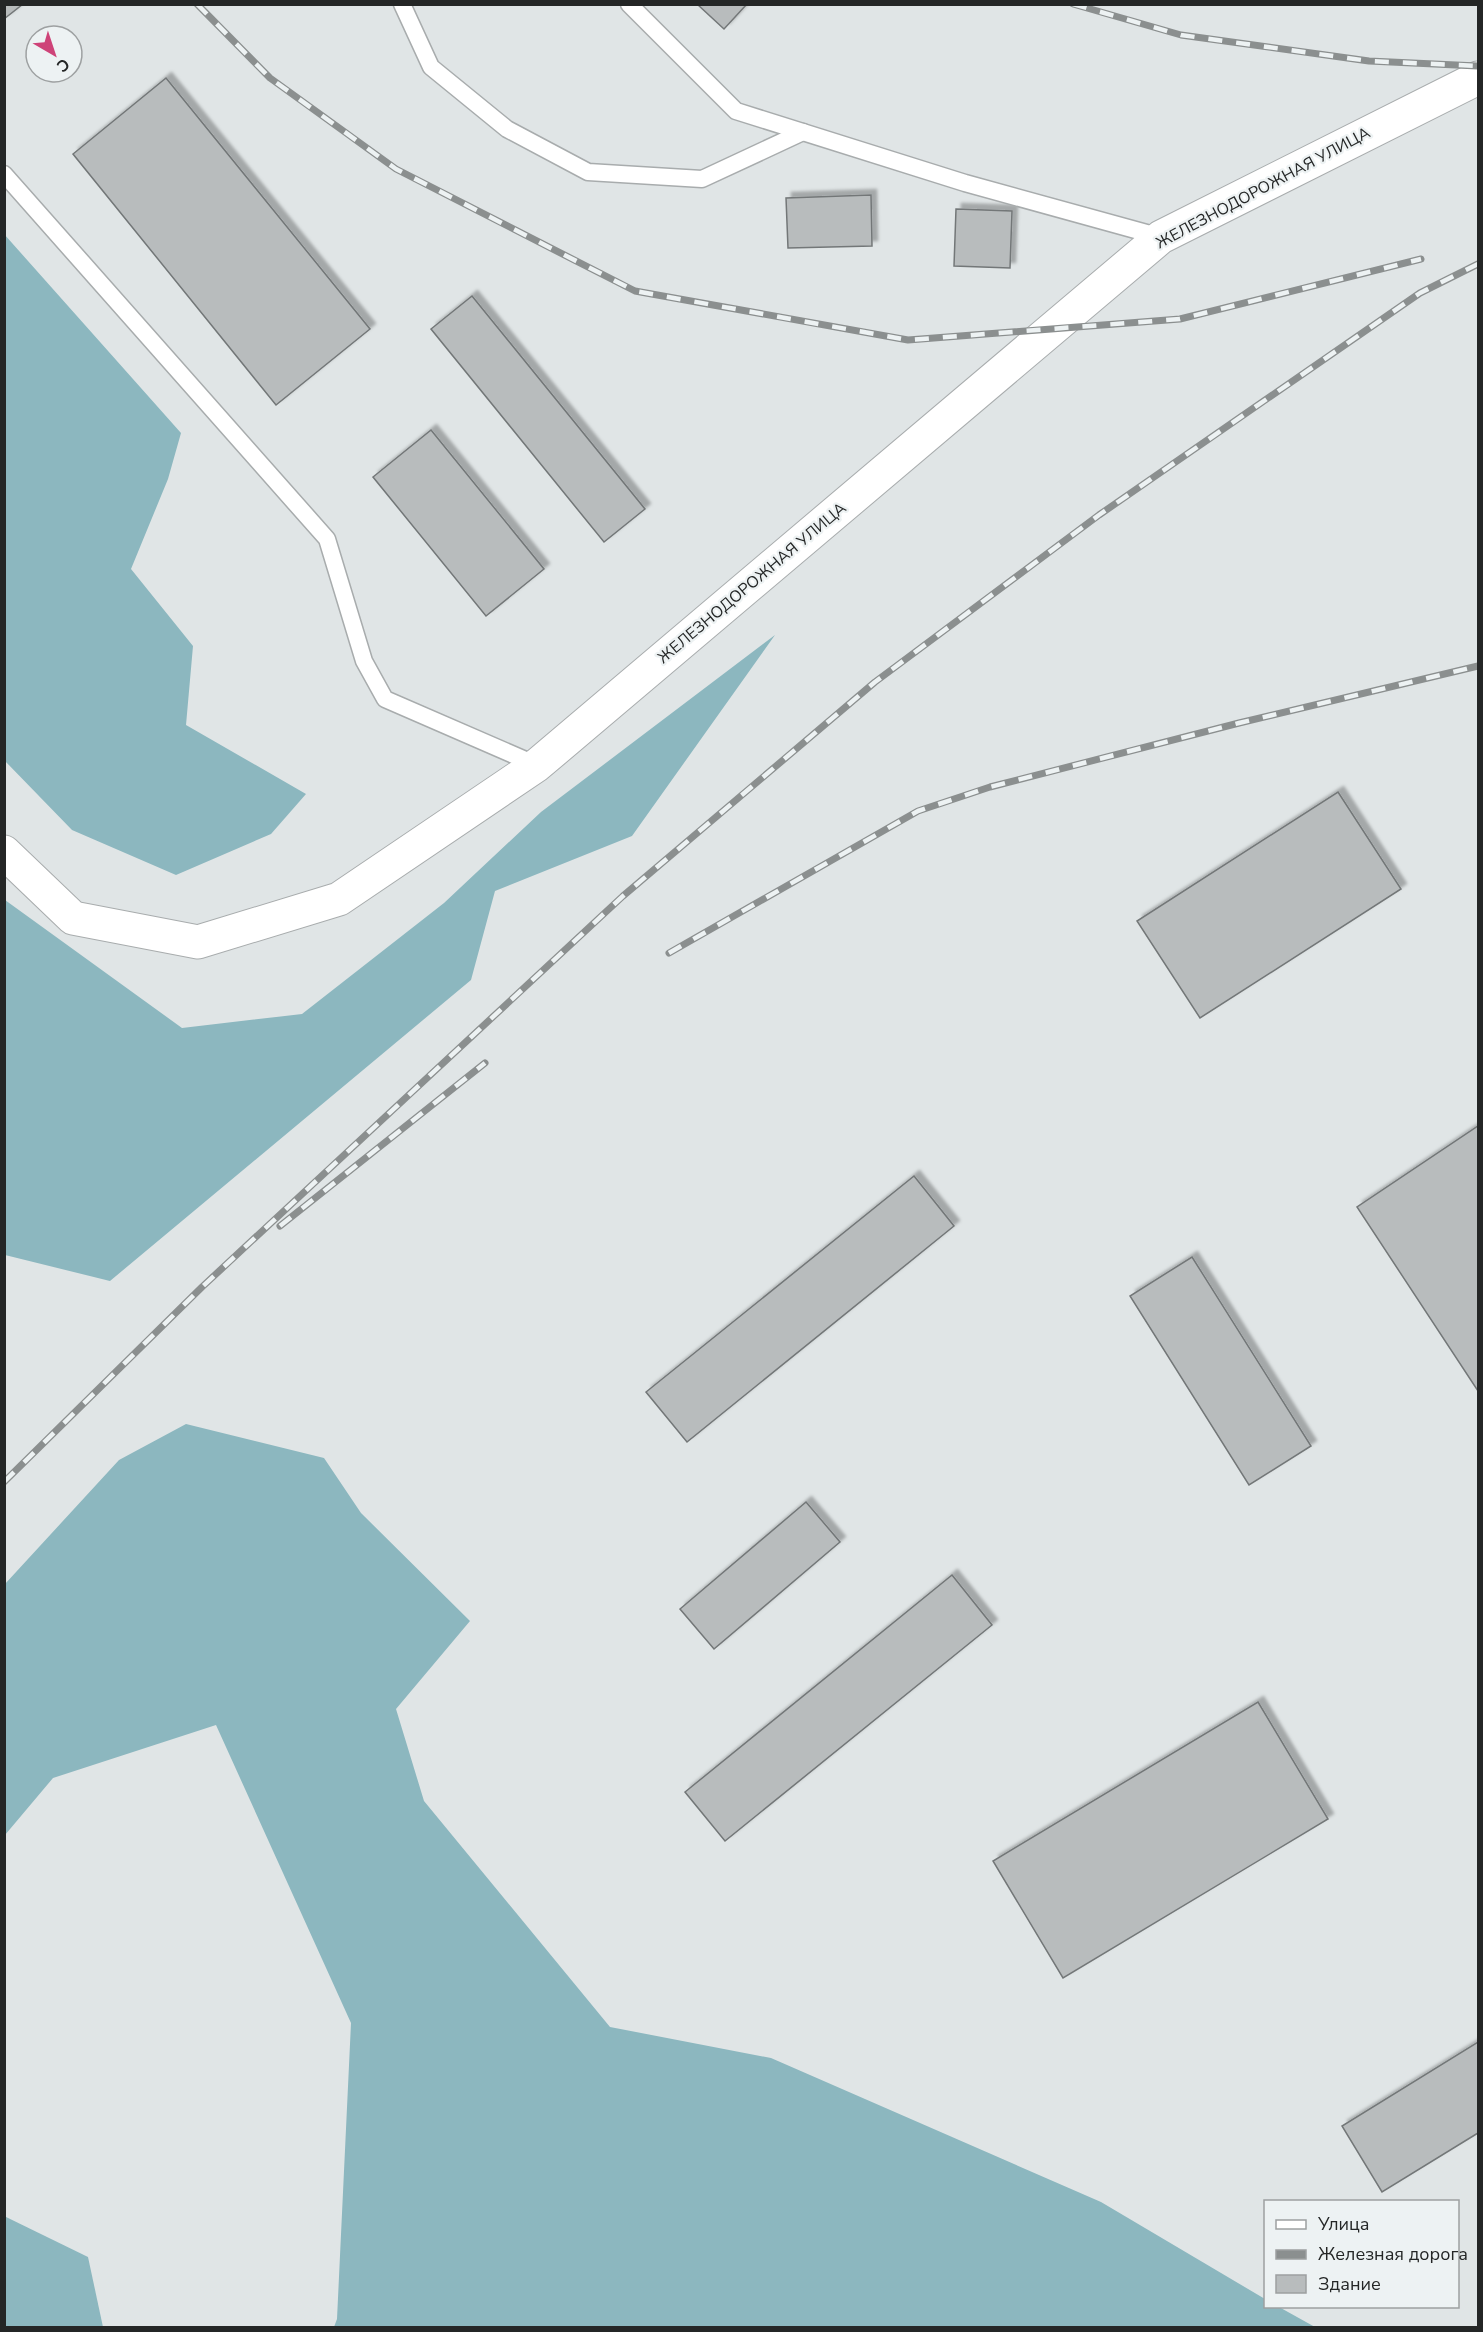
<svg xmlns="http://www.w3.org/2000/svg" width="1483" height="2332" font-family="'Nunito Sans',sans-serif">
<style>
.forest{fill:#8cb7bf}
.building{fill:#b8bcbd;stroke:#737778;stroke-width:1.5;filter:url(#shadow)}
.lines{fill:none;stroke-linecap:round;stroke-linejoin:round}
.service-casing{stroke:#a8acad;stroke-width:19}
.minor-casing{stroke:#a8acad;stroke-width:35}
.service{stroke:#fff;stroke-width:16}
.minor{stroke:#fff;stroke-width:33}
.rail-casing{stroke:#8b8f8f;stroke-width:7}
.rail{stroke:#edf2f3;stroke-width:4.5;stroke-dasharray:14;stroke-linecap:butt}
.labels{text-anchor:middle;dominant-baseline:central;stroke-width:4.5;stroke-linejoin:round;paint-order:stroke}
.street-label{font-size:16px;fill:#242626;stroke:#edf2f3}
</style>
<defs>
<filter id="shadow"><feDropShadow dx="5.5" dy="-5.5" stdDeviation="1.5" flood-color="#0004"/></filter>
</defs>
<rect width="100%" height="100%" fill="#e0e5e6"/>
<g class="forest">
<path d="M 4,234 L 181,433 L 168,479 L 131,569 L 193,646 L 186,725 L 306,794 L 271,834 L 176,875 L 72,830 L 5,761 Z"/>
<path d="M 775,635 L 632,836 L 495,891 L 471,980 L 110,1281 L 5,1255 L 5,900 L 182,1028 L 302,1014 L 444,903 L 541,812 Z"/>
<path d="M 186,1424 L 324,1458 L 361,1513 L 470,1621 L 396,1709 L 424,1801 L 610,2027 L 771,2058 L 1101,2202 L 1265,2299 L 1266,2306 L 1279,2307 L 1315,2327 L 334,2327 L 337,2319 L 351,2023 L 216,1725 L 53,1778 L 5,1835 L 5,1584 L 119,1460 Z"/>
<path d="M 4,2216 L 88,2257 L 103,2327 L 5,2327 Z"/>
</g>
<g class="building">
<path d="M 4,4 L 23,4 L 4,19 Z"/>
<path d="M 697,4 L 747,4 L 724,29 Z"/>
<path d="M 166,78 L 370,329 L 276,405 L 73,154 Z"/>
<path d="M 871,195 L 872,246 L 788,248 L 786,198 Z"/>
<path d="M 956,209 L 1012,211 L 1010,268 L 954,266 Z"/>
<path d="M 472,296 L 645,509 L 604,542 L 431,329 Z"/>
<path d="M 431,430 L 544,569 L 486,616 L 373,477 Z"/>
<path d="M 1338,792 L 1401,889 L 1200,1018 L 1137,921 Z"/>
<path d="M 1478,1126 L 1478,1391 L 1357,1207 Z"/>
<path d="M 914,1176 L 954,1226 L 687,1442 L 646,1392 Z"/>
<path d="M 1192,1257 L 1311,1446 L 1249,1485 L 1130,1296 Z"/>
<path d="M 806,1502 L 840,1542 L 714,1649 L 680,1609 Z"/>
<path d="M 952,1575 L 992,1625 L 725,1841 L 685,1792 Z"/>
<path d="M 1258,1702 L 1328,1819 L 1063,1978 L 993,1861 Z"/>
<path d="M 1478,2042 L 1478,2133 L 1382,2192 L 1342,2126 Z"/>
</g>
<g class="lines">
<g class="service-casing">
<g id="service">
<path d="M 402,4 L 431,67 L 507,129 L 588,172 L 702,179 L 803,132"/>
<path d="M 629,4 L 736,111 L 965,183 L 1161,237"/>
<path d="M 4,174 L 327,539 L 364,661 L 385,699 L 537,765"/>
</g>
</g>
<g class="minor-casing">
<path id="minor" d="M 4,852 L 73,918 L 198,942 L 339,899 L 537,765 L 1161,237 L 1478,78"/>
</g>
<use href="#service" class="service"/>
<use href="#minor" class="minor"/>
<g class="rail-casing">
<g id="rail">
<path d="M 197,4 L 270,78 L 396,169 L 635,291 L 908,340 L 1180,319 L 1421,259"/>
<path d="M 1073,4 L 1181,35 L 1369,61 L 1478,66"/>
<path d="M 669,953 L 918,811 L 990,787 L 1239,723 L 1478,666"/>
<path d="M 280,1226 L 485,1063"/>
<path d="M 4,1482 L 202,1287 L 623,896 L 875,682 L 1099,515 L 1420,293 L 1478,264"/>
</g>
</g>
<use href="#rail" class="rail"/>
</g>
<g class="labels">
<g class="street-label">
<text transform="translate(1263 188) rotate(-28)">ЖЕЛЕЗНОДОРОЖНАЯ УЛИЦА</text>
<text transform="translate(752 583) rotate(-40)">ЖЕЛЕЗНОДОРОЖНАЯ УЛИЦА</text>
</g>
</g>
<rect width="1483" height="2332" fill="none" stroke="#242626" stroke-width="12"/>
<rect x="1264" y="2200" width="195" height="108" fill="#edf2f3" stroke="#9da0a1" stroke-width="1.5"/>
<rect x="1276" y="2220" width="30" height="9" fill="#ffffff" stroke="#9da0a1" stroke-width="1.5"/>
<text x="1318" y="2230" font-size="18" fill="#242626">Улица</text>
<rect x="1276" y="2250" width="30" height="9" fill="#8b8f8f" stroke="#9da0a1" stroke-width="1.5"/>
<text x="1318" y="2260" font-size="18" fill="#242626">Железная дорога</text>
<rect x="1276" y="2275" width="30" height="18" fill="#b8bcbd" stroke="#9da0a1" stroke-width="1.5"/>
<text x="1318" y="2290" font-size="18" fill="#242626">Здание</text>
<g transform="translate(54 54) rotate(141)"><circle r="28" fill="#edf2f3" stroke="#9da0a1" stroke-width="1.5"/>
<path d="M0-4.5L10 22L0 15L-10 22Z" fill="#ce4378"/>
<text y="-9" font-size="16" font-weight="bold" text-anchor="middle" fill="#242626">С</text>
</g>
</svg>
